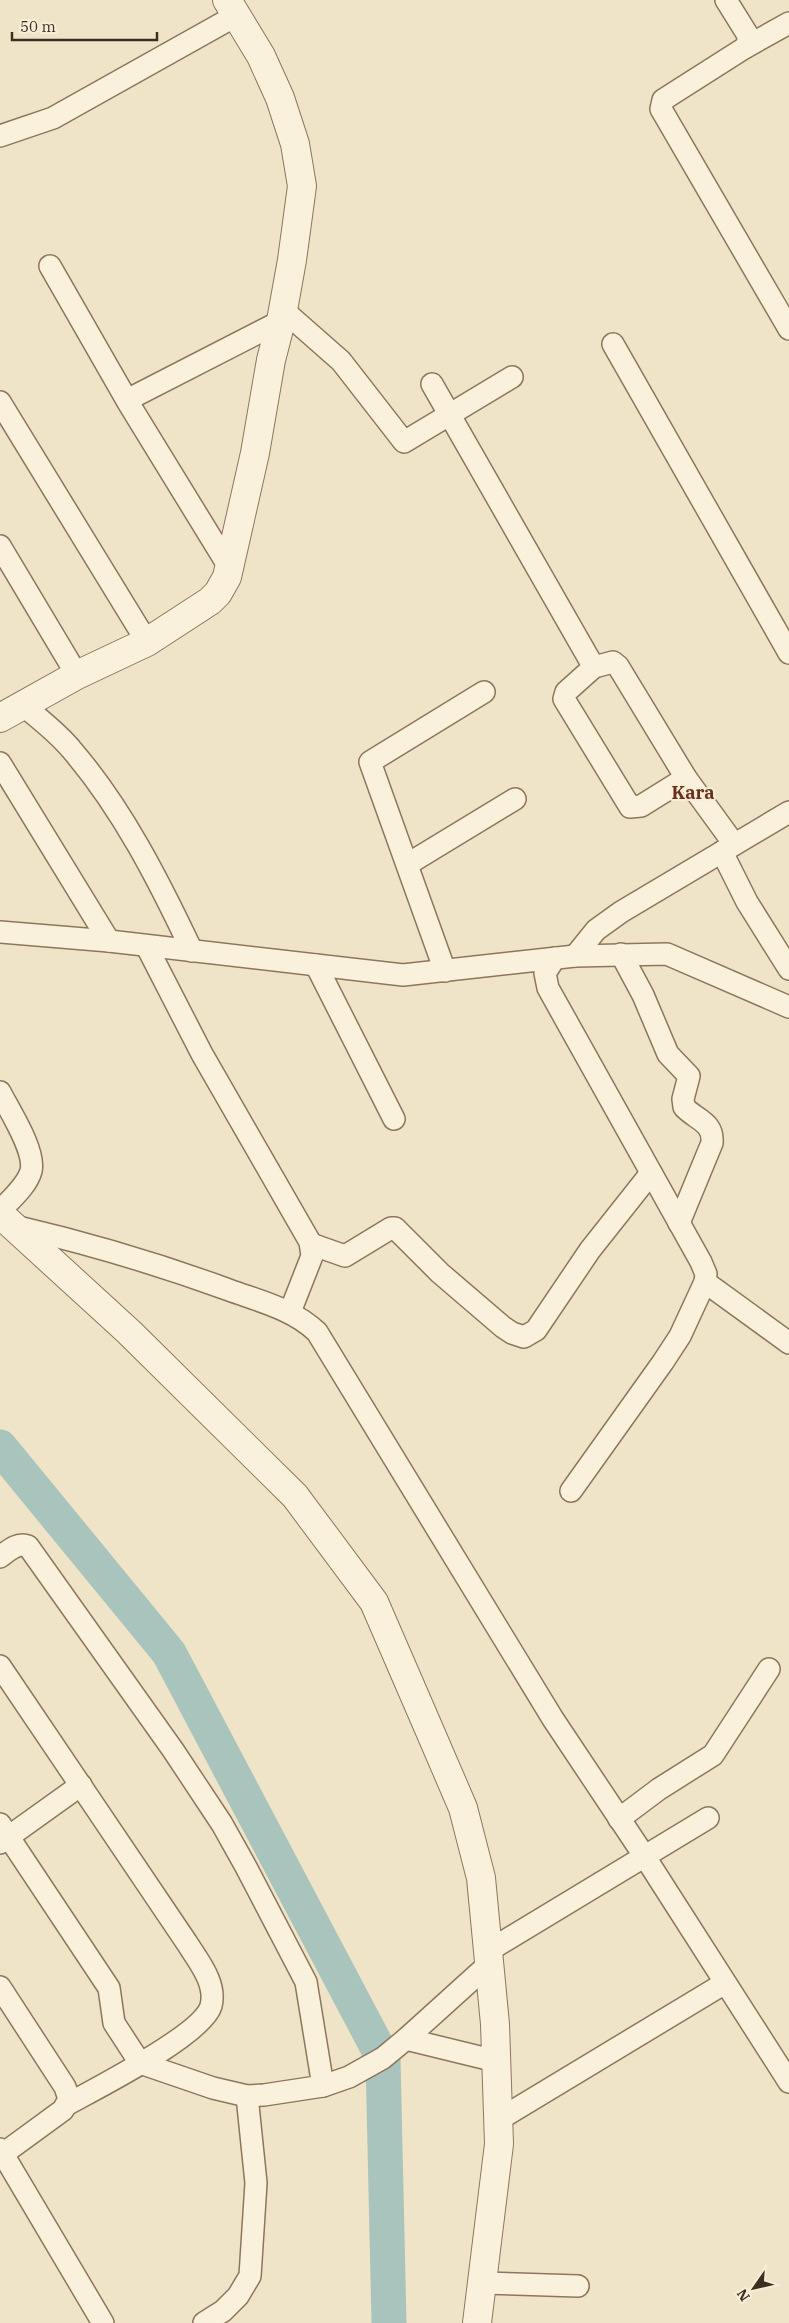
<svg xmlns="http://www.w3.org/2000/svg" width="789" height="2323" font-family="'IBM Plex Serif',serif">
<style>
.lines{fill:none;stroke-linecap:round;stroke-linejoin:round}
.river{stroke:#a9c4bc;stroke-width:35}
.minor-casing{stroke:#8d765c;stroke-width:24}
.tertiary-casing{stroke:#8d765c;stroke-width:30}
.minor{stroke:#faf1dc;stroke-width:21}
.tertiary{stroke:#faf1dc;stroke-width:28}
.labels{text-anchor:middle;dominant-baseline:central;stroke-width:4;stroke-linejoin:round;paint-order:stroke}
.quarter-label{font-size:18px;font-weight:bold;fill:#6b2e1e;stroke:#f7eed8}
</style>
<rect width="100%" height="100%" fill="#f0e4c8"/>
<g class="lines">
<path class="river" d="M 0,1447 L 169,1653 L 383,2058 L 389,2323"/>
<g class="minor-casing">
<g id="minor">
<path d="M 726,0 L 749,37 L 746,47 L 669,96 L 663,100 L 661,109 L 789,329"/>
<path d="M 746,47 L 789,23"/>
<path d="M 0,136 L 53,118 L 237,15"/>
<path d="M 50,266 L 129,404 L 229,567"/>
<path d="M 283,310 L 341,361 L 404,442 L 512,377"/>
<path d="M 613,344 L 789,653"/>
<path d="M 432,384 L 592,664 L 598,666 L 613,662 L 618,666 L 686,778 L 734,844"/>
<path d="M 127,400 L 281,321"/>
<path d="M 0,402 L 147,642"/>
<path d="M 0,546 L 77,675"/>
<path d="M 595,666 L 566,692 L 564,699 L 630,807 L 641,806 L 686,778"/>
<path d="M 23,705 C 39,719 57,732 71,749 C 122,808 159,881 192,951"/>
<path d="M 0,763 L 109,941"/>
<path d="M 722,852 L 747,902 L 789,969"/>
<path d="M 408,864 L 515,799"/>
<path d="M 0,932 L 109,941 L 403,975 L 575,956 L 667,954 L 789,1007"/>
<path d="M 147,947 L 202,1054 L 310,1242 L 312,1256 L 290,1312"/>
<path d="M 621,954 L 643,995 L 668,1054 L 689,1076 L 683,1099 L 684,1107 C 696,1120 714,1122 712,1143 L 679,1223"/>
<path d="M 575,956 L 596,930 L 621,912 L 789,812"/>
<path d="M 555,958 L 545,973 L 548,988 L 701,1262 L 706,1274 L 705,1282 L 680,1336 L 663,1362 L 571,1491"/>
<path d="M 316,965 L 394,1119"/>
<path d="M 445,971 L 370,762 L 484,692"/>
<path d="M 0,1092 C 9,1110 36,1151 31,1171 C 27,1186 10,1200 0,1211"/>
<path d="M 14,1226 C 87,1243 158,1264 229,1290 C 259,1301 293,1309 317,1332 L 553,1719 L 645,1857 L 789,2082"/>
<path d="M 311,1244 L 345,1256 L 391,1228 L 395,1228 L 440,1273 L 503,1327 L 512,1333 L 524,1337 L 536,1330 L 590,1250 L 651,1173"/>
<path d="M 705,1282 L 789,1343"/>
<path d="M 0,1557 C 8,1551 17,1542 28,1546 L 173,1750 L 222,1824 L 246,1867 L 306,1982 L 323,2086"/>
<path d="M 0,1666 L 187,1943 C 198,1961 217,1983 211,2006 C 202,2035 97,2088 68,2104"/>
<path d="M 619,1819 L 659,1789 L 713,1755 L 769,1669"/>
<path d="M 0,1824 L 109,1988 L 114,2023 L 140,2063 L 213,2088 L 247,2096 L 264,2095 L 323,2086 L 349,2077 L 383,2058 L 406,2039 L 489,1964"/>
<path d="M 0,1843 L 81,1785"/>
<path d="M 488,1951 L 708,1818"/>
<path d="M 0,1987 L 65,2087 L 69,2099 L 63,2110 L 0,2156"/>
<path d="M 406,2039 L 496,2061"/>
<path d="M 498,2120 L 725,1983"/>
<path d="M 0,2149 L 103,2323"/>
<path d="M 483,2283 L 578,2286"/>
<path d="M 204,2323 L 223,2311 L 238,2296 L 250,2276 L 256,2183 L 247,2096"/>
</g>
</g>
<g class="tertiary-casing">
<g id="tertiary">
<path d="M 0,718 L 77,675 L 147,642 L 210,601 L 218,593 L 227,577 L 255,453 L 271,360 L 281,321 L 292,260 L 302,186 L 295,144 L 280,98 L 261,56 L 227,0"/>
<path d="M 0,1214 L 129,1332 L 295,1496 L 374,1602 L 429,1729 L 463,1808 L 481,1878 L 495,2024 L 499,2144 L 477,2323"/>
</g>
</g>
<use href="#minor" class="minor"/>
<use href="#tertiary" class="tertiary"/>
</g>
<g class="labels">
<g class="quarter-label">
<text x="693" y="792">Kara</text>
</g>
</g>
<g transform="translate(754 2288) rotate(236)" stroke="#f7eed8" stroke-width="4" paint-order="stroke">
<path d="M0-4L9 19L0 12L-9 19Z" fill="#3d2e20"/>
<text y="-8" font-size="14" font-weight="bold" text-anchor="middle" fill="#3d2e20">N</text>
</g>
<path d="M12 32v8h145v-8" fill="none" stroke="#3d2e20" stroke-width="2.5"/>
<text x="20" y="32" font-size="15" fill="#3d2e20" stroke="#f7eed8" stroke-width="4" paint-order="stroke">50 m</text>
</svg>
